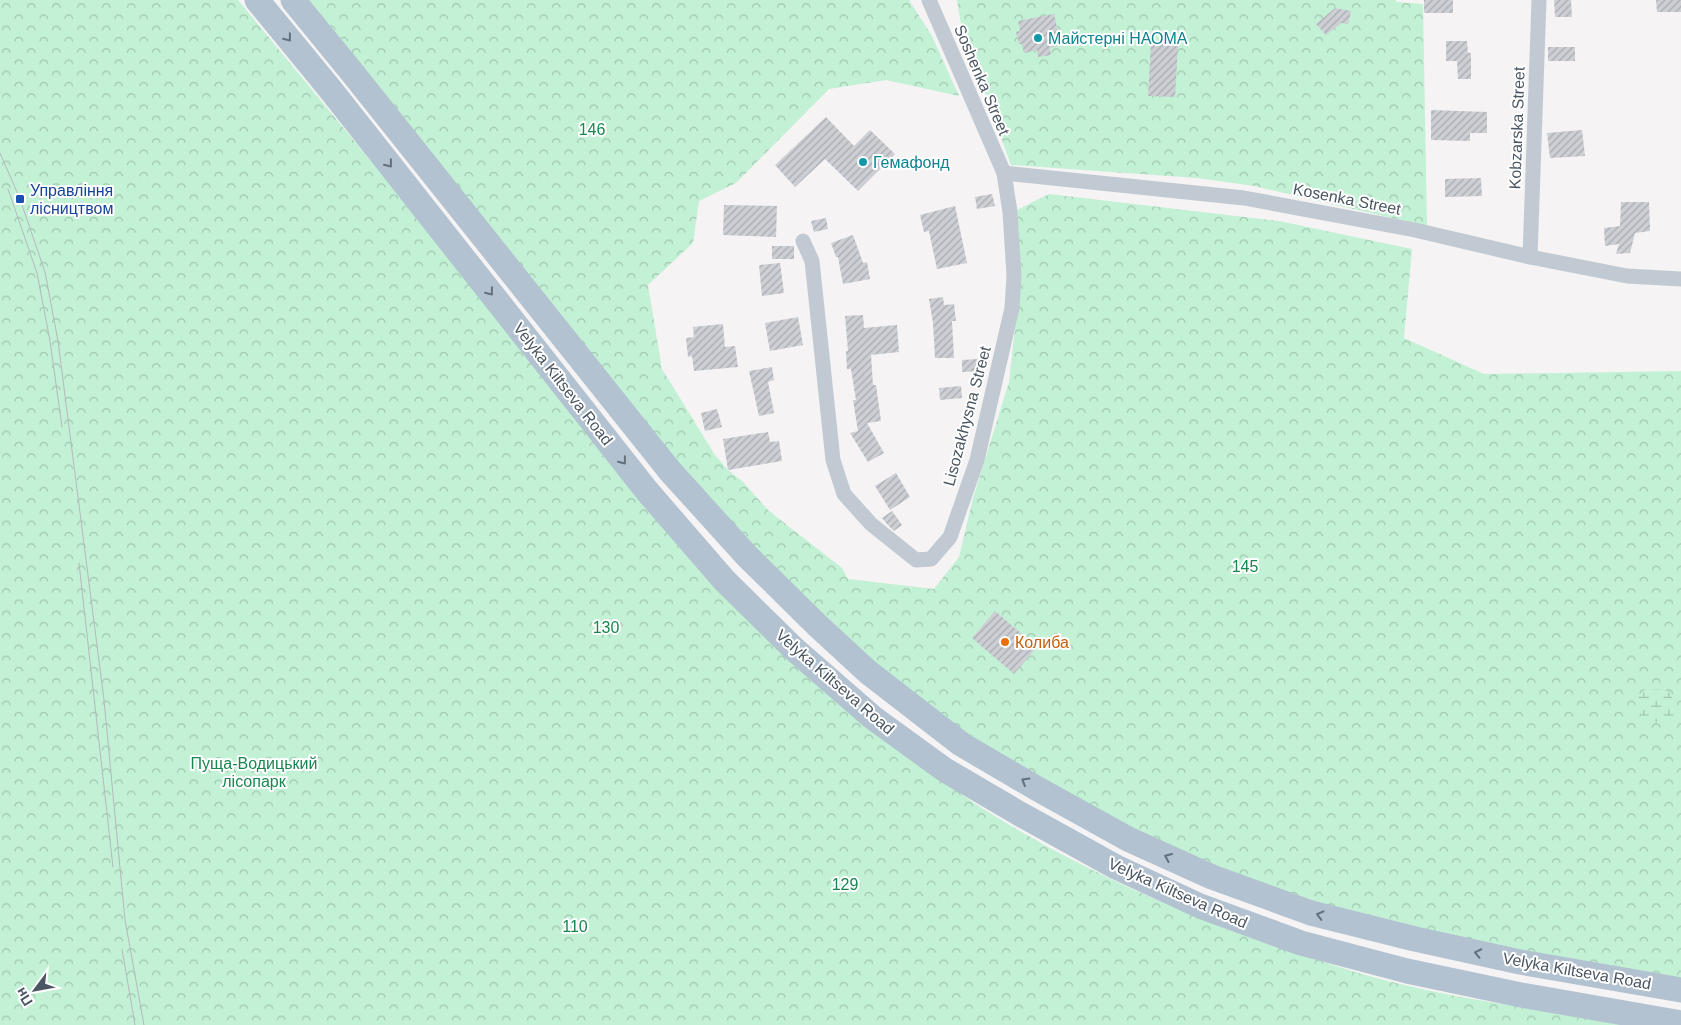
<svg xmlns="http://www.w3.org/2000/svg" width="1681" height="1025" font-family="Arial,sans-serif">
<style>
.forest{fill:url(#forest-crowns)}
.wetland{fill:url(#wetland-marsh)}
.building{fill:url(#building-hatch)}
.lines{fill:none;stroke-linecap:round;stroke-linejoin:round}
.street{stroke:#c1cad2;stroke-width:15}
.primary{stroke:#b3c2d1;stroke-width:25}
.tram{stroke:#b5b8bd;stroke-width:1}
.oneway{stroke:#64717d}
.culture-dot{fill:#0f9aa8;stroke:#fff;stroke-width:2}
.transit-dot{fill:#1a4fb4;stroke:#fff;stroke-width:2}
.food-dot{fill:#e8710a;stroke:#fff;stroke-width:2}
.labels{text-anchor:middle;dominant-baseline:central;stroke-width:4;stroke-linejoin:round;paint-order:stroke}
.culture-label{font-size:16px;fill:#0d838f;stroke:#fff;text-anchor:start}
.street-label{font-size:16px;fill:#4a5661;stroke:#fff}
.park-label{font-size:16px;fill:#17864f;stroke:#fff}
.transit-label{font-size:16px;fill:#164399;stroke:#fff;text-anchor:start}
.food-label{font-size:16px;fill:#c56008;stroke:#fff;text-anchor:start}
</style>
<defs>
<pattern id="forest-crowns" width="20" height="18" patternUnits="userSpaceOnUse" patternTransform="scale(1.25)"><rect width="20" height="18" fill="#c3f1d5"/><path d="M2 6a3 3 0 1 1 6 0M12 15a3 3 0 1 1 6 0" fill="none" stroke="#a0c6b0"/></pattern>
<pattern id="wetland-marsh" width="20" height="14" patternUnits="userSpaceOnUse" patternTransform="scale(1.25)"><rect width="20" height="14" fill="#c3f1d5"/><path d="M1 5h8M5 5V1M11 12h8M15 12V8" fill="none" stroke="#a0c6b0"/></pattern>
<pattern id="building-hatch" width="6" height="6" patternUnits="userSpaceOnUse" patternTransform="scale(1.25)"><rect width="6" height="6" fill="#cdcfd5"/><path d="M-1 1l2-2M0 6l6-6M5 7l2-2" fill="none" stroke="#a8abb0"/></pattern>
</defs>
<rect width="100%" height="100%" fill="#f5f3f3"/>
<g class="forest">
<path d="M 0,0 L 238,0 L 413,212 L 564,401 L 924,766 C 940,778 957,791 974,803 C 1066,862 1166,908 1269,943 C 1309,957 1350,972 1392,982 C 1475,1003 1561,1012 1646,1025 L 0,1025 Z"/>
<path d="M 293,0 L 909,0 L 932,36 L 959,96 L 886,80 L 829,89 L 736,183 L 699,201 L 693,243 L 648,285 L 662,369 L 715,455 L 728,470 L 743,482 L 769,511 L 842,568 L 848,579 L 934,589 L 959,557 L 973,498 L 1009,382 L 1021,274 L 1017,210 L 1049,194 L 1279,221 L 1412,249 L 1404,338 L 1484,374 L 1681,371 L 1681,990 L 1520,962 L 1212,877 L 961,744 L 747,556 Z"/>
<path d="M 957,0 L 1396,0 L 1396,2 L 1423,4 L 1427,226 L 1254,186 L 1197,178 L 1011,165 L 962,30 Z"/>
</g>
<path class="wetland" d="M 1646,689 L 1661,689 L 1670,692 L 1674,704 L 1674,715 C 1666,723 1656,723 1645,721 L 1638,710 L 1638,696 Z"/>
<g class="building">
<rect x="1424" y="0" width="29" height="13"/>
<path d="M 1554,0 L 1571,0 L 1572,17 L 1555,17 Z"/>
<path d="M 1656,0 L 1681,0 L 1681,12 L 1657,12 Z"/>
<path d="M 1335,8 L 1351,11 L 1348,24 L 1341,23 L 1326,35 L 1316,24 Z"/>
<path d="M 1054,14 L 1061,45 L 1050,48 L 1051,55 L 1038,57 L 1037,50 L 1024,53 L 1022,44 L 1019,44 L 1016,32 L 1020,31 L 1018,21 Z"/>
<path d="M 1446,41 L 1467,41 L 1468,53 L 1471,53 L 1471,79 L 1458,79 L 1457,61 L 1446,61 Z"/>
<path d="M 1151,43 L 1178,45 L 1175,97 L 1148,96 Z"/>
<rect x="1548" y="47" width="27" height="14"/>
<path d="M 1431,110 L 1487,112 L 1487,133 L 1470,133 L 1470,141 L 1431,140 Z"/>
<path d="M 826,117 L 854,146 L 870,130 L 895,154 L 858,191 L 825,159 L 795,187 L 775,165 Z"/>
<path d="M 1582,130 L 1585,156 L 1550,158 L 1547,133 Z"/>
<path d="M 1481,178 L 1482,196 L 1445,197 L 1445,179 Z"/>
<path d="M 992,194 L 995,206 L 977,209 L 975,197 Z"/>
<path d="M 1621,202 L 1649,202 L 1650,231 L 1635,233 L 1630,253 L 1616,254 L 1619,244 L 1605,246 L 1604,228 L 1620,226 Z"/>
<path d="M 724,205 L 777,206 L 776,237 L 723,235 Z"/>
<path d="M 955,206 L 967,263 L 937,269 L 929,231 L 924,232 L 920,215 Z"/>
<path d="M 826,218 L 828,229 L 814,232 L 811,221 Z"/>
<path d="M 853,235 L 863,263 L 867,262 L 870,279 L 843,284 L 838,257 L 836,257 L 831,243 Z"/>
<rect x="772" y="246" width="22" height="13"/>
<path d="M 780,263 L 784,293 L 762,296 L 759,265 Z"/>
<path d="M 943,297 L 944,305 L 954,304 L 956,321 L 952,321 L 954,358 L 935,358 L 933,323 L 929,299 Z"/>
<path d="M 863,315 L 864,328 L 897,325 L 899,352 L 871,355 L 873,385 L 876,385 L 881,421 L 867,423 L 884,453 L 868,462 L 850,433 L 858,431 L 853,400 L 856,400 L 851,369 L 847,369 L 846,351 L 848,351 L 845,316 Z"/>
<path d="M 798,317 L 803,345 L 770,351 L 765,323 Z"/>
<path d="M 723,324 L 725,347 L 735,346 L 738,367 L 694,371 L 692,356 L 688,357 L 686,338 L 694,337 L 693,327 Z"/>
<path d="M 978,359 L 979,371 L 962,372 L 962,360 Z"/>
<path d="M 772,367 L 774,380 L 768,382 L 774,413 L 759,416 L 749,371 Z"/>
<path d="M 961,386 L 962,398 L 940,400 L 939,388 Z"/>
<path d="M 717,409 L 722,427 L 705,431 L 701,413 Z"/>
<path d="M 768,432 L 770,442 L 779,441 L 782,461 L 728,470 L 723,439 Z"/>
<path d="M 896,473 L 910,497 L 890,510 L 875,486 Z"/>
<path d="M 892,511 L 902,525 L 894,531 L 888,525 L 882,518 Z"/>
<path d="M 995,611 L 1037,647 L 1014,674 L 972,638 Z"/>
</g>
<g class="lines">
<g class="street">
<path d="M 1004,173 L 1244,198 L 1415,230 L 1530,257 L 1627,276 L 1681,279"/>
<path d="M 803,241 L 812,261 L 833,460 L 844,494 L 871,524 L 916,560 L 931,559 L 950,537 L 977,460 L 1012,308 L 1014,275 L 1010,212 L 1004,173 L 929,0"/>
<path d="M 1530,257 L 1539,0"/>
</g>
<g class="primary">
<path d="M 257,0 L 330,89 L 647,491 L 724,580 L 794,649 L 872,717 L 945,770 L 1020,814 L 1116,867 L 1200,906 L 1301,943 L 1407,971 L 1521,995 L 1681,1023"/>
<path d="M 293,0 L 351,71 L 670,471 L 747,556 L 817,625 L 868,672 L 961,744 L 1036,788 L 1128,839 L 1212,877 L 1311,913 L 1415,939 L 1520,962 L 1681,990"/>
</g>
<g class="tram">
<path d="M 0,153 L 20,199 L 45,272 L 58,341 L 104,700 L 125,920 L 144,1025"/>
<path d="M 8,189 L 37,273 L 50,341 L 62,427"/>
<path d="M 79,563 L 113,867"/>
<path d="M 122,949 L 135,1025"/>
</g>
</g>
<defs><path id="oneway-chevron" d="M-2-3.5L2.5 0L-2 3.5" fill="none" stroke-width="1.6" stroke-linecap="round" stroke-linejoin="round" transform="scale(1.25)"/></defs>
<g class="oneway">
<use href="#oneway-chevron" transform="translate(288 38) rotate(51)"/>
<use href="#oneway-chevron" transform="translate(389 164) rotate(52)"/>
<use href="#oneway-chevron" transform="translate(490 292) rotate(52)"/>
<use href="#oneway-chevron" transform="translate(623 461) rotate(52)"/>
<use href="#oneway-chevron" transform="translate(1025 781) rotate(-149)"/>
<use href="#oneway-chevron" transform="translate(1168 857) rotate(-156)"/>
<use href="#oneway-chevron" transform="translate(1320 915) rotate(-166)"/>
<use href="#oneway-chevron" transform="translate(1478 953) rotate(-168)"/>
</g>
<g class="culture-dot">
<circle cx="1038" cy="38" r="5"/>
<circle cx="863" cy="162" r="5"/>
</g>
<rect class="transit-dot" x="15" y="194" width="10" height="10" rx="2.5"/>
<circle class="food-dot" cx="1005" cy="642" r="5"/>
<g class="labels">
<g class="culture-label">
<text x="1048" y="38">Майстерні НАОМА</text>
<text x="873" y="162">Гемафонд</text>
</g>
<g class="street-label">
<text transform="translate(982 80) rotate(67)">Soshenka Street</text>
<text transform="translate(1517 128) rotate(-88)">Kobzarska Street</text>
<text transform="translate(1347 199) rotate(11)">Kosenka Street</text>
<text transform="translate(563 384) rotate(52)">Velyka Kiltseva Road</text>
<text transform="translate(967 416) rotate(-75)">Lisozakhysna Street</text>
<text transform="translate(835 682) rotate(41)">Velyka Kiltseva Road</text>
<text transform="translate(1178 893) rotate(24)">Velyka Kiltseva Road</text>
<text transform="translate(1577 971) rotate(10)">Velyka Kiltseva Road</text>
</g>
<g class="park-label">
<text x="592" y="129">146</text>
<text x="1245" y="566">145</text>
<text x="606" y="627">130</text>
<text x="254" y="763">Пуща-Водицький<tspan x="254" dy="18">лісопарк</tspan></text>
<text x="845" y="884">129</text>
<text x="575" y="926">110</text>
</g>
<g class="transit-label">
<text x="30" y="190">Управління<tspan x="30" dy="18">лісництвом</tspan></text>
</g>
<g class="food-label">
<text x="1015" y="642">Колиба</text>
</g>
</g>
<g transform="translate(35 990) rotate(238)" stroke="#ffffff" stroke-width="4" paint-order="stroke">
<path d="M0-4L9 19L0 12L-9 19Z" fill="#4a5661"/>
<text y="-8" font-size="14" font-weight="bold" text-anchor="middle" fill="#4a5661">Пн</text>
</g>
</svg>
